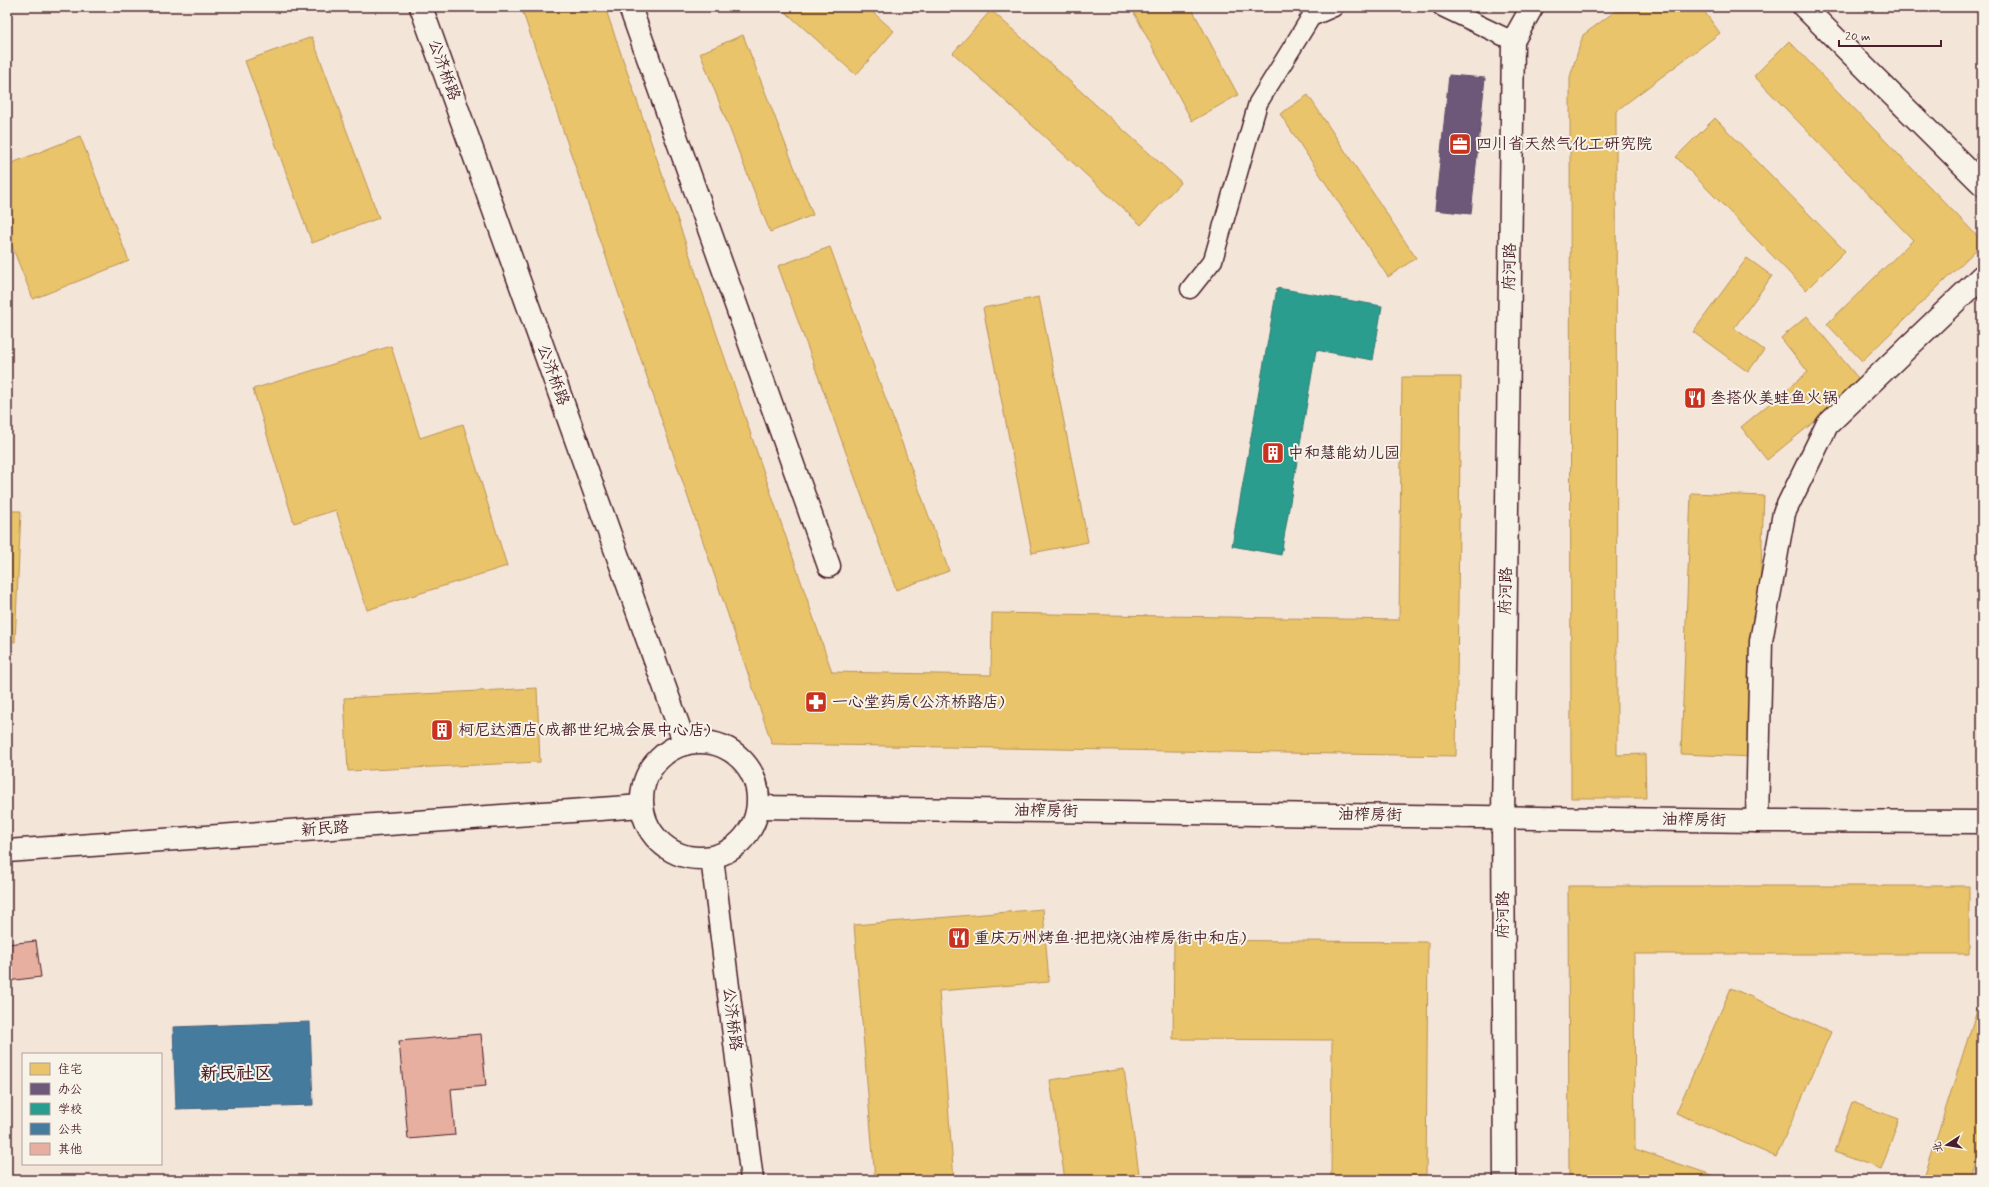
<svg xmlns="http://www.w3.org/2000/svg" width="1989" height="1187" font-family="Mynerve,'LXGW WenKai TC',sans-serif">
<style>
.homes{fill:#e9c46a;stroke:#b99257}
.offices{fill:#6d597a;stroke:#624862}
.schools{fill:#2a9d8f;stroke:#347771}
.public{fill:#457b9d;stroke:#465f7b}
.building{fill:#e7af9f;stroke:#4a1f2b}
.lines{fill:none;stroke-linecap:round;stroke-linejoin:round}
.lane-casing{stroke:#4a1f2b;stroke-width:21}
.street-casing{stroke:#4a1f2b;stroke-width:25}
.secondary-casing{stroke:#4a1f2b;stroke-width:25}
.lane{stroke:#f7f3e8;stroke-width:18}
.street{stroke:#f7f3e8;stroke-width:22}
.secondary{stroke:#f7f3e8;stroke-width:22}
.labels{text-anchor:middle;dominant-baseline:central;stroke-width:4;stroke-linejoin:round;paint-order:stroke}
.street-label{font-size:16px;fill:#4a1f2b;stroke:#f7f3e8}
.poi-label{font-size:16px;fill:#4a1f2b;stroke:#f7f3e8;text-anchor:start}
.quarter-label{font-size:18px;font-weight:bold;fill:#4a1f2b;stroke:#f7f3e8}
</style>
<rect width="100%" height="100%" fill="#f4e5d9"/>
<filter id="ink" filterUnits="userSpaceOnUse"><feTurbulence type="fractalNoise" baseFrequency=".025" numOctaves="2"/><feDisplacementMap in="SourceGraphic" scale="8" xChannelSelector="R" yChannelSelector="G"/><feConvolveMatrix kernelMatrix="1 2 1 2 8 2 1 2 1" color-interpolation-filters="sRGB"/></filter>
<g filter="url(#ink)">
<g class="homes">
<path d="M 521,7 L 605,7 L 832,672 L 991,675 L 992,613 L 1399,620 L 1402,377 L 1461,377 L 1456,756 L 772,744 Z"/>
<path d="M 780,7 L 867,7 L 894,31 L 856,75 Z"/>
<path d="M 1131,7 L 1191,7 L 1238,95 L 1192,121 Z"/>
<path d="M 1621,7 L 1701,7 L 1720,33 L 1616,111 L 1617,755 L 1645,754 L 1646,798 L 1571,798 L 1570,77 L 1583,35 Z"/>
<path d="M 991,10 L 1181,182 L 1141,225 L 953,53 Z"/>
<path d="M 743,35 L 813,215 L 770,232 L 700,53 Z"/>
<path d="M 312,37 L 379,218 L 312,243 L 245,61 Z"/>
<path d="M 1789,41 L 1982,241 L 1982,244 L 1862,361 L 1827,324 L 1913,240 L 1754,76 Z"/>
<path d="M 1308,95 L 1416,258 L 1388,277 L 1280,114 Z"/>
<path d="M 1715,118 L 1845,251 L 1806,290 L 1676,157 Z"/>
<path d="M 80,136 L 129,261 L 33,299 L 7,234 L 7,165 Z"/>
<path d="M 830,247 L 949,571 L 896,590 L 778,266 Z"/>
<path d="M 1747,258 L 1772,276 L 1734,328 L 1764,350 L 1748,372 L 1693,332 Z"/>
<path d="M 1039,297 L 1088,542 L 1032,553 L 983,308 Z"/>
<path d="M 1807,316 L 1862,383 L 1767,460 L 1741,427 L 1808,372 L 1781,338 Z"/>
<path d="M 391,346 L 420,438 L 463,424 L 507,566 L 367,610 L 336,510 L 294,523 L 253,389 Z"/>
<path d="M 1691,493 L 1764,496 L 1753,757 L 1681,754 Z"/>
<path d="M 7,511 L 21,511 L 15,642 L 7,641 Z"/>
<path d="M 537,688 L 540,762 L 348,771 L 344,698 Z"/>
<path d="M 1568,886 L 1969,886 L 1969,954 L 1634,954 L 1635,1149 L 1727,1180 L 1569,1180 Z"/>
<path d="M 1043,909 L 1049,982 L 939,991 L 954,1180 L 875,1180 L 854,925 Z"/>
<path d="M 1174,940 L 1428,942 L 1426,1180 L 1331,1180 L 1332,1040 L 1173,1039 Z"/>
<path d="M 1731,988 L 1831,1032 L 1776,1157 L 1676,1113 Z"/>
<path d="M 1982,994 L 1982,1148 L 1972,1180 L 1923,1180 Z"/>
<path d="M 1124,1069 L 1140,1180 L 1065,1180 L 1050,1080 Z"/>
<path d="M 1852,1102 L 1899,1119 L 1881,1169 L 1834,1152 Z"/>
</g>
<path class="offices" d="M 1449,75 L 1485,78 L 1471,214 L 1435,210 Z"/>
<path class="schools" d="M 1277,288 L 1382,306 L 1373,360 L 1316,350 L 1281,555 L 1232,546 Z"/>
<path class="public" d="M 310,1022 L 313,1105 L 176,1109 L 173,1027 Z"/>
<g class="building">
<path d="M 36,941 L 41,977 L 7,981 L 7,944 Z"/>
<path d="M 481,1034 L 486,1086 L 451,1089 L 455,1135 L 408,1139 L 399,1041 Z"/>
</g>
<g class="lines">
<g class="lane-casing">
<g id="lane">
<path d="M 1442,7 L 1513,41"/>
<path d="M 1190,289 L 1213,260 L 1258,103 L 1311,17 L 1334,7"/>
</g>
</g>
<g class="street-casing">
<g id="street">
<path d="M 630,7 L 829,566"/>
<path d="M 1804,7 L 1982,184"/>
<path d="M 1757,821 L 1761,641 L 1784,513 L 1827,425 L 1982,276"/>
</g>
</g>
<g class="secondary-casing">
<g id="secondary">
<path d="M 421,7 L 685,744"/>
<circle cx="700" cy="800" r="58"/>
<path d="M 759,807 L 1757,821 L 1982,822"/>
<path d="M 7,851 L 642,806"/>
<path d="M 712,858 L 752,1180"/>
<path d="M 1505,1180 L 1503,817 L 1513,41 L 1532,7"/>
</g>
</g>
<use href="#lane" class="lane"/>
<use href="#street" class="street"/>
<use href="#secondary" class="secondary"/>
</g>
</g>
<defs>
<g id="office-square" transform="scale(1.15)"><rect x="-9" y="-9" width="18" height="18" rx="4" fill="#c8321e" stroke="#f7f3e8"/><path d="M-6-3h4V-5.5h4V-3h4V5H-6ZM-1-4.5V-3h2v-1.5ZM-6 0V1H6V0Z" fill="#fff"/></g>
<g id="restaurant-square" transform="scale(1.15)"><rect x="-9" y="-9" width="18" height="18" rx="4" fill="#c8321e" stroke="#f7f3e8"/><path d="M-5-6h1v4h1v-4h1v4h1v-4h1v5L-1.5 .5V6h-2V.5L-5-1ZM5-6V6H3V1.5H1.5Q1.5-4 5-6Z" fill="#fff"/></g>
<g id="building-square" transform="scale(1.15)"><rect x="-9" y="-9" width="18" height="18" rx="4" fill="#c8321e" stroke="#f7f3e8"/><path d="M-4-6H4V6H1V3H-1V6H-4ZM-2.5-4.3h1.7v1.8h-1.7ZM.8-4.3h1.7v1.8H.8ZM-2.5-1h1.7V.8h-1.7ZM.8-1h1.7V.8H.8Z" fill="#fff"/></g>
<g id="pharmacy-square" transform="scale(1.15)"><rect x="-9" y="-9" width="18" height="18" rx="4" fill="#c8321e" stroke="#f7f3e8"/><path d="M-2-6h4v4h4v4h-4v4h-4v-4h-4v-4h4Z" fill="#fff"/></g>
</defs>
<g fill-rule="evenodd">
<use href="#office-square" x="1460" y="144"/>
<use href="#restaurant-square" x="1695" y="398"/>
<use href="#building-square" x="1273" y="453"/>
<use href="#pharmacy-square" x="816" y="702"/>
<use href="#building-square" x="442" y="730"/>
<use href="#restaurant-square" x="959" y="938"/>
</g>
<g class="labels">
<g class="street-label">
<text transform="translate(444 70) rotate(70)">公济桥路</text>
<text transform="translate(1510 267) rotate(-89)">府河路</text>
<text transform="translate(553 375) rotate(70)">公济桥路</text>
<text transform="translate(1506 591) rotate(-89)">府河路</text>
<text transform="translate(1046 811) rotate(1)">油榨房街</text>
<text transform="translate(1370 815) rotate(1)">油榨房街</text>
<text transform="translate(1694 820) rotate(1)">油榨房街</text>
<text transform="translate(325 829) rotate(-4)">新民路</text>
<text transform="translate(1503 915) rotate(-90)">府河路</text>
<text transform="translate(732 1019) rotate(83)">公济桥路</text>
</g>
<g class="poi-label">
<text x="1476" y="144">四川省天然气化工研究院</text>
<text x="1710" y="398">叁搭伙美蛙鱼火锅</text>
<text x="1288" y="453">中和慧能幼儿园</text>
<text x="832" y="702">一心堂药房(公济桥路店)</text>
<text x="458" y="730">柯尼达酒店(成都世纪城会展中心店)</text>
<text x="974" y="938">重庆万州烤鱼·把把烧(油榨房街中和店)</text>
</g>
<g class="quarter-label">
<text x="236" y="1074">新民社区</text>
</g>
</g>
<rect width="1989" height="1187" fill="none" stroke="#f7f3e8" stroke-width="24"/>
<rect x="12" y="12" width="1965" height="1163" fill="none" stroke="#4a1f2b" stroke-width="1.5" filter="url(#ink)"/>
<rect x="22" y="1053" width="140" height="112" fill="#f7f3e8" stroke="#b29e9c"/>
<rect x="30" y="1063" width="20" height="12" fill="#e9c46a" stroke="#b29e9c"/>
<text x="58" y="1073" font-size="12" fill="#4a1f2b">住宅</text>
<rect x="30" y="1083" width="20" height="12" fill="#6d597a" stroke="#b29e9c"/>
<text x="58" y="1093" font-size="12" fill="#4a1f2b">办公</text>
<rect x="30" y="1103" width="20" height="12" fill="#2a9d8f" stroke="#b29e9c"/>
<text x="58" y="1113" font-size="12" fill="#4a1f2b">学校</text>
<rect x="30" y="1123" width="20" height="12" fill="#457b9d" stroke="#b29e9c"/>
<text x="58" y="1133" font-size="12" fill="#4a1f2b">公共</text>
<rect x="30" y="1143" width="20" height="12" fill="#e7af9f" stroke="#b29e9c"/>
<text x="58" y="1153" font-size="12" fill="#4a1f2b">其他</text>
<g transform="translate(1947 1145) rotate(258)" stroke="#f7f3e8" stroke-width="3" paint-order="stroke">
<path d="M0-3L7 15L0 10L-7 15Z" fill="#4a1f2b"/>
<text y="-6" font-size="11" font-weight="bold" text-anchor="middle" fill="#4a1f2b">北</text>
</g>
<path d="M1839 40v6h102v-6" fill="none" stroke="#4a1f2b" stroke-width="2"/>
<text x="1845" y="40" font-size="12" fill="#4a1f2b" stroke="#f7f3e8" stroke-width="3" paint-order="stroke">20 m</text>
</svg>
